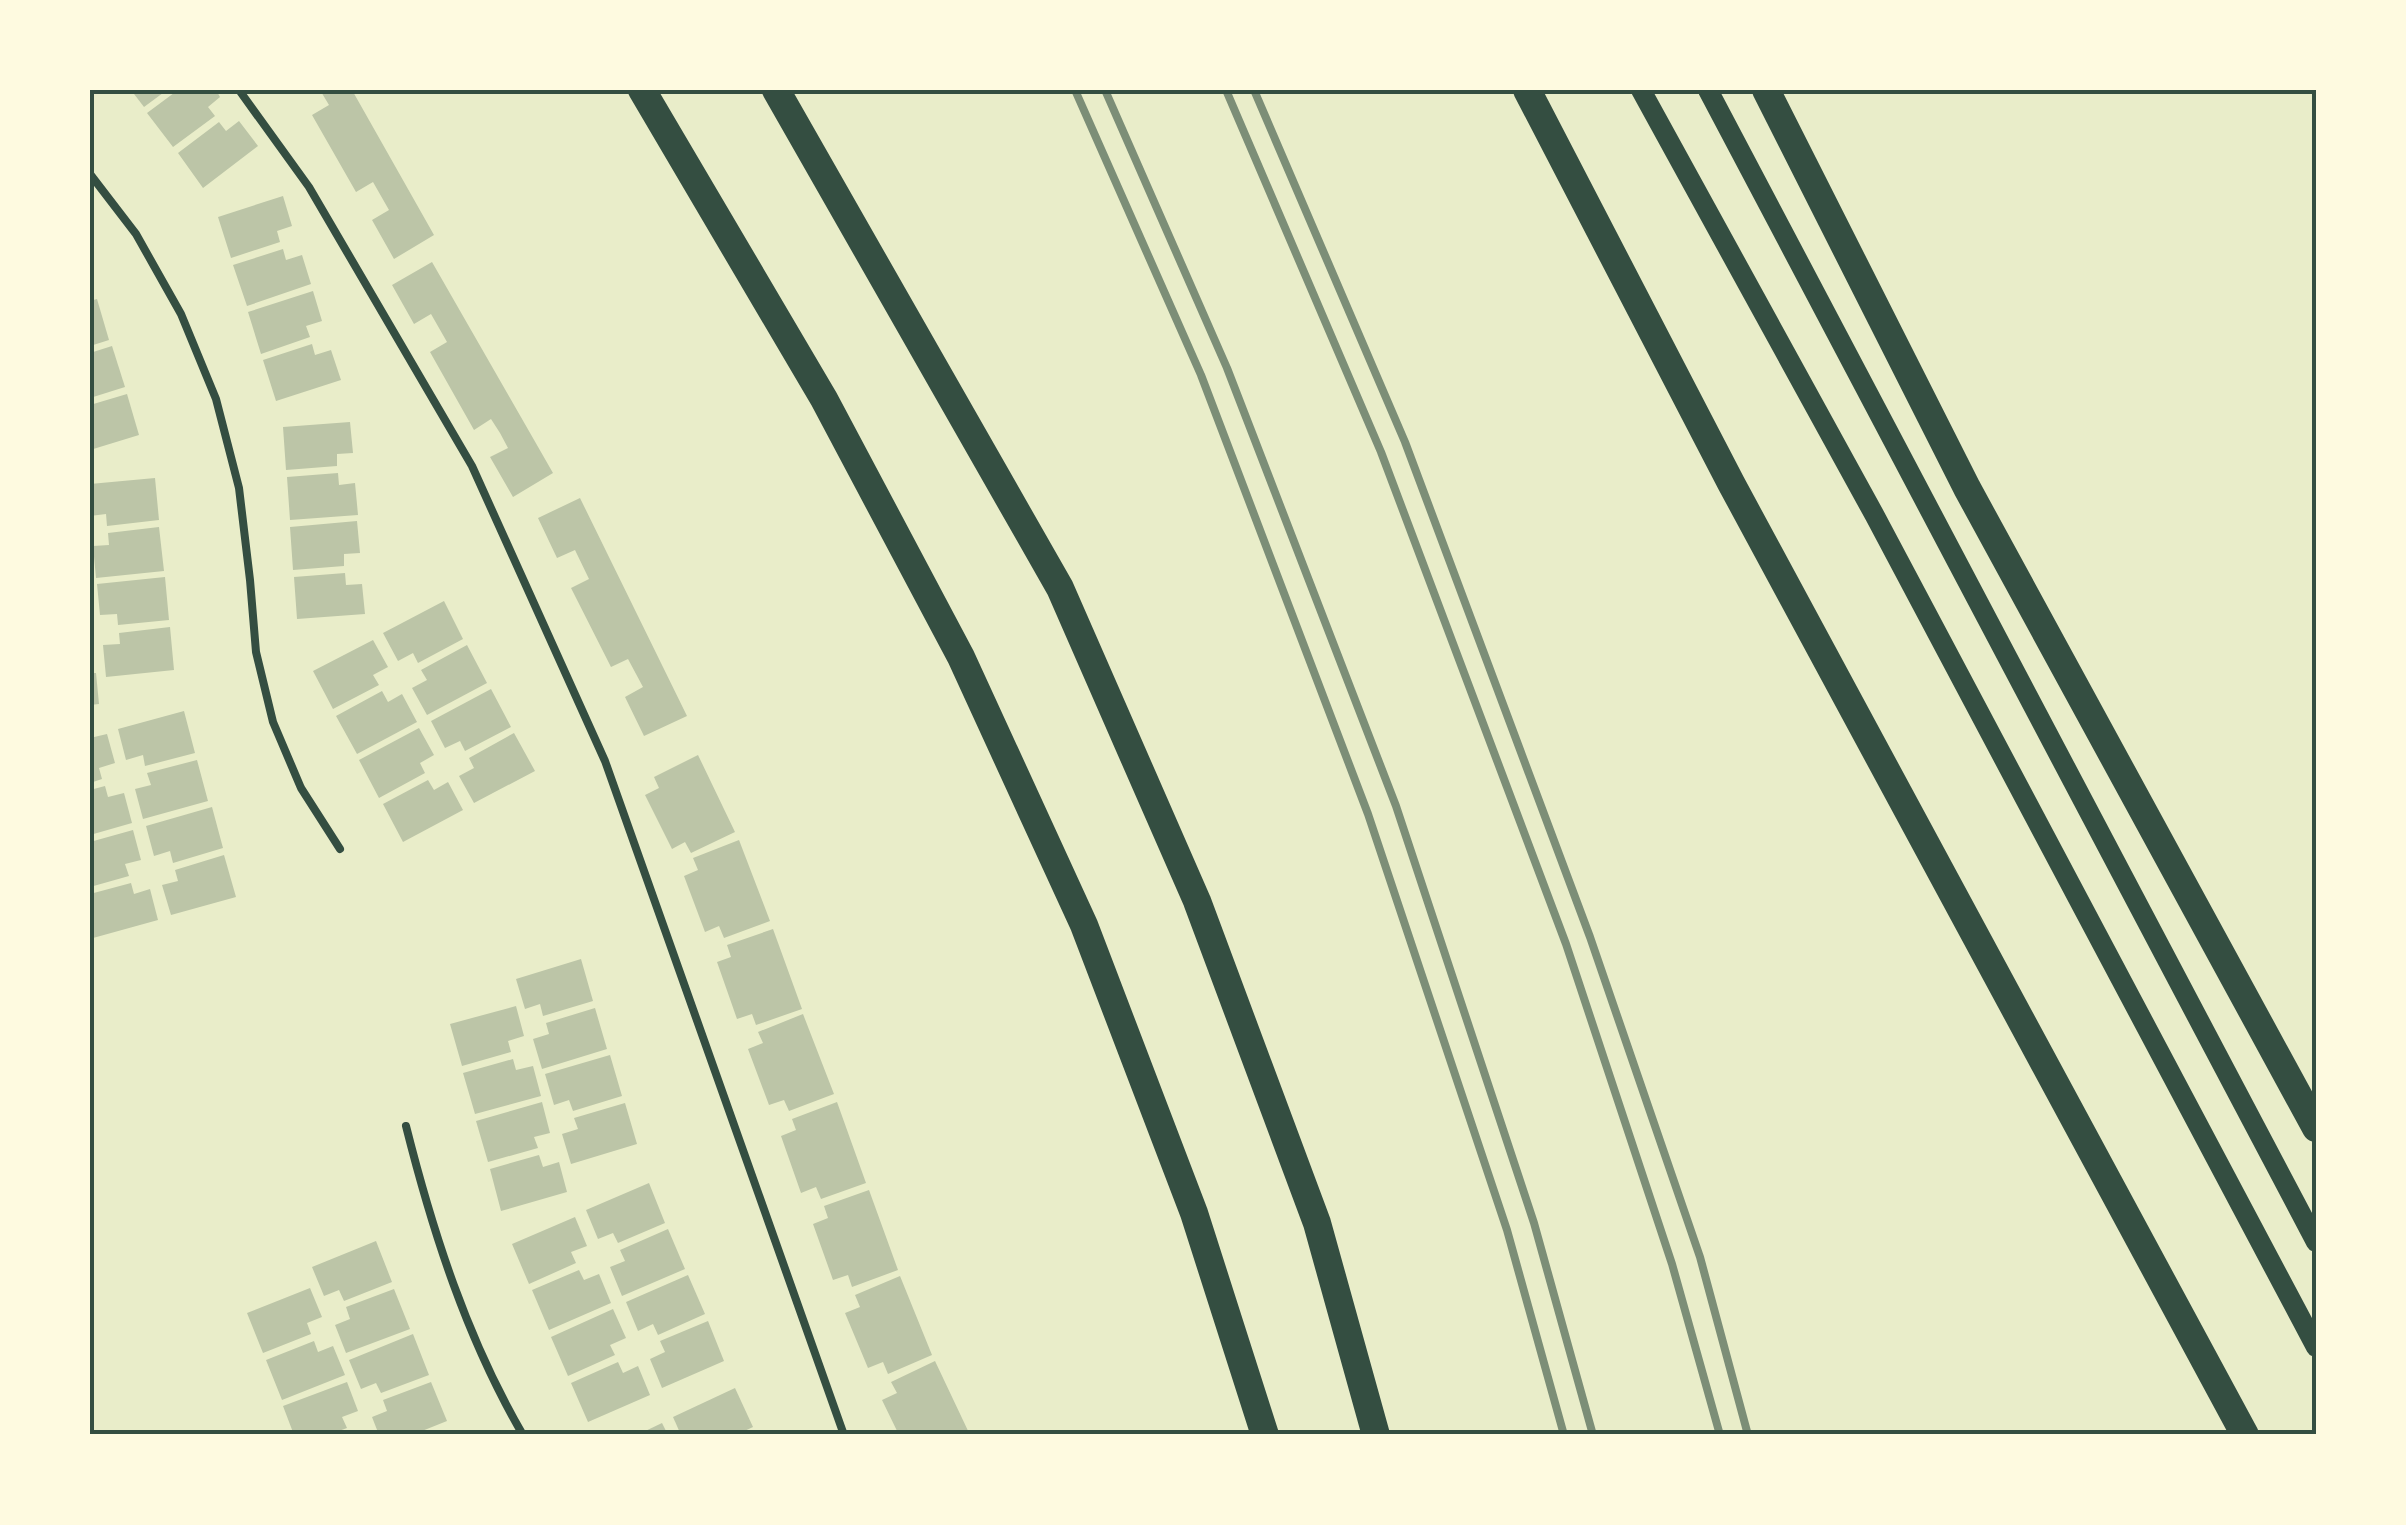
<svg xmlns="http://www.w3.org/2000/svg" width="2406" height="1525" font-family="Ubuntu,sans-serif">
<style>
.building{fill:#bcc5a7}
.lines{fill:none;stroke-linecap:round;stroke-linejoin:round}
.service{stroke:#344e41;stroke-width:8}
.secondary{stroke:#344e41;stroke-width:20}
.trunk{stroke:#344e41;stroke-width:28}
.rail{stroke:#7c8e77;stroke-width:8}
.neatline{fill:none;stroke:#344e41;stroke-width:4}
</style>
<rect width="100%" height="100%" fill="#e9edc9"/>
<g class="building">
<path d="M 131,90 L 167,90 L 144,107 Z"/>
<path d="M 178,90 L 216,90 L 220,97 L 208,107 L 215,116 L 173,147 L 147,113 Z"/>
<path d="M 320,90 L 352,90 L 434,235 L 394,259 L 372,220 L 389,210 L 373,182 L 356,192 L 312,115 L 329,105 Z"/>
<path d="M 239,121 L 258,146 L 203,188 L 178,153 L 219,122 L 226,131 Z"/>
<path d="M 283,196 L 292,226 L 277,231 L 280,242 L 231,258 L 218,217 Z"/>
<path d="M 283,249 L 286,260 L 302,255 L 311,284 L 247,306 L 233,265 Z"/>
<path d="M 432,262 L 553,473 L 513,497 L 490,457 L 508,448 L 500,433 L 491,419 L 474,430 L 430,352 L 447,342 L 431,314 L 414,324 L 392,285 Z"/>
<path d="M 313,291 L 322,321 L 306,326 L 310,337 L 261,354 L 248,312 Z"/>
<path d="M 97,299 L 109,340 L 90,346 L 90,301 Z"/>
<path d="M 312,344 L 315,355 L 331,350 L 341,380 L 276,401 L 263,360 Z"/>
<path d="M 112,346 L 125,387 L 90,398 L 90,353 Z"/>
<path d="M 127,394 L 139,435 L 90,450 L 90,405 Z"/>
<path d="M 350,422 L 353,453 L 337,454 L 337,466 L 286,470 L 283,427 Z"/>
<path d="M 338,473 L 339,485 L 355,483 L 358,515 L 290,520 L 287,477 Z"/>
<path d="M 155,478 L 159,520 L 107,526 L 106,514 L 90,516 L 90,484 Z"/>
<path d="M 580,498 L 687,716 L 644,736 L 625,697 L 643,687 L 628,659 L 611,667 L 571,588 L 589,579 L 575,550 L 557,558 L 538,518 Z"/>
<path d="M 357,521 L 360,553 L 344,554 L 344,566 L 293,570 L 290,527 Z"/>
<path d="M 159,527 L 164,571 L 96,578 L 93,546 L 109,545 L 108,533 Z"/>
<path d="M 345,573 L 346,585 L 362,584 L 365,614 L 297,619 L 294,577 Z"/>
<path d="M 165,577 L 169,620 L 118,625 L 117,614 L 100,615 L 97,584 Z"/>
<path d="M 444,601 L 463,639 L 418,663 L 413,653 L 398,661 L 383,633 Z"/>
<path d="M 170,627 L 174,670 L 106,677 L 103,645 L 120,644 L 119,633 Z"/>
<path d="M 373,640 L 388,667 L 373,675 L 379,685 L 333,709 L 313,671 Z"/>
<path d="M 467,645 L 487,683 L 427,715 L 412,688 L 427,680 L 421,670 Z"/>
<path d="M 90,673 L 96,673 L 99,704 L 90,705 Z"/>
<path d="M 491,689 L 511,727 L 465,751 L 460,741 L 445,748 L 431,721 Z"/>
<path d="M 382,691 L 388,702 L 402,694 L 417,722 L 357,754 L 336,716 Z"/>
<path d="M 184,711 L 195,753 L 145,766 L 143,755 L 126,760 L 118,729 Z"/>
<path d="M 419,728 L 434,755 L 420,763 L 425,773 L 379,798 L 359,760 Z"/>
<path d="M 514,733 L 535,771 L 474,803 L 459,776 L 474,768 L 469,758 Z"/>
<path d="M 107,734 L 115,763 L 99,768 L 102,779 L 90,783 L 90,738 Z"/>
<path d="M 698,755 L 735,832 L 691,853 L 685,842 L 672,849 L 645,795 L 659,788 L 654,777 Z"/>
<path d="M 197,760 L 208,801 L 143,819 L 135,789 L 151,785 L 147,773 Z"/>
<path d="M 428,780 L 434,790 L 448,782 L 463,810 L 403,842 L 383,804 Z"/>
<path d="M 105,786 L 108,797 L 124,793 L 132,823 L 90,835 L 90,790 Z"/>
<path d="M 212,807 L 223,848 L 173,863 L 170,851 L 154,856 L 146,826 Z"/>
<path d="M 133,830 L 141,860 L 125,864 L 129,876 L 90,887 L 90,842 Z"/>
<path d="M 739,840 L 770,921 L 724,938 L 719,926 L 705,932 L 684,876 L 698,870 L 693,858 Z"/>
<path d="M 224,855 L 236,897 L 171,915 L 162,885 L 178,881 L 175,870 Z"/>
<path d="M 131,883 L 134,894 L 150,889 L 158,920 L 93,938 L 90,929 L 90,894 Z"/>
<path d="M 773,929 L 802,1009 L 756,1025 L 752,1014 L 737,1019 L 717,962 L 731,957 L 727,945 Z"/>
<path d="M 581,959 L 593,1001 L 543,1016 L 540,1004 L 525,1009 L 516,979 Z"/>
<path d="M 516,1006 L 524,1036 L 508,1041 L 511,1052 L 462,1066 L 450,1024 Z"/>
<path d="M 595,1008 L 607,1049 L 542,1069 L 533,1039 L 549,1034 L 546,1023 Z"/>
<path d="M 803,1014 L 834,1094 L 789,1111 L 784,1100 L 769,1105 L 748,1049 L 763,1043 L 758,1032 Z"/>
<path d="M 610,1055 L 622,1096 L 573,1111 L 569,1100 L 554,1105 L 545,1074 Z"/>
<path d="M 513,1059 L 516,1070 L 533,1066 L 541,1096 L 475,1114 L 463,1073 Z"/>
<path d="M 542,1102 L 550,1133 L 534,1137 L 538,1148 L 488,1162 L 476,1121 Z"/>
<path d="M 837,1102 L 866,1183 L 821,1199 L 816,1187 L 801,1193 L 781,1136 L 796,1130 L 792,1119 Z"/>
<path d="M 625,1103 L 637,1144 L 571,1164 L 562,1134 L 578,1129 L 574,1118 Z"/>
<path d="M 539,1155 L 543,1167 L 559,1162 L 567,1192 L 501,1211 L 490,1169 Z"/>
<path d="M 649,1183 L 665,1223 L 618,1243 L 613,1233 L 598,1239 L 586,1210 Z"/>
<path d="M 869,1190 L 898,1270 L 852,1287 L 848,1275 L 833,1280 L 813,1224 L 828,1218 L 824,1206 Z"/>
<path d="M 575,1217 L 587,1246 L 571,1252 L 576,1263 L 529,1284 L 512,1244 Z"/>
<path d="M 668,1229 L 685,1269 L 622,1296 L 610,1267 L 625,1261 L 620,1250 Z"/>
<path d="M 376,1241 L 392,1282 L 344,1301 L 339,1290 L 324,1296 L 312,1267 Z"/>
<path d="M 579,1270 L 584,1280 L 599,1274 L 611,1303 L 549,1330 L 532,1290 Z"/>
<path d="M 688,1275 L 705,1314 L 658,1335 L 653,1324 L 638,1331 L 626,1302 Z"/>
<path d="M 900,1276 L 932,1355 L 888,1374 L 883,1362 L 868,1368 L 845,1313 L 860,1307 L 855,1295 Z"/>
<path d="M 310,1288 L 322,1317 L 307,1323 L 311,1334 L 263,1353 L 247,1313 Z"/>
<path d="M 394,1289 L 410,1329 L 346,1353 L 335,1325 L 350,1319 L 346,1307 Z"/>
<path d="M 613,1309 L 626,1338 L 610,1345 L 615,1355 L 568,1376 L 551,1337 Z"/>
<path d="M 708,1321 L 724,1361 L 662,1388 L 650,1359 L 665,1352 L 660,1341 Z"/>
<path d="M 413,1334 L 429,1375 L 381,1393 L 376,1383 L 361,1389 L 349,1360 Z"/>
<path d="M 314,1341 L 318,1352 L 333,1346 L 345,1375 L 282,1400 L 266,1360 Z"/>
<path d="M 935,1361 L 970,1435 L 899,1435 L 882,1400 L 897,1393 L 891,1382 Z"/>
<path d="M 618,1362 L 623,1373 L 638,1366 L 650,1395 L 588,1422 L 571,1383 Z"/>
<path d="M 347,1382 L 358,1411 L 342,1417 L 347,1428 L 328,1435 L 294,1435 L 283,1406 Z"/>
<path d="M 431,1382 L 447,1421 L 412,1435 L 379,1435 L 372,1417 L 387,1411 L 383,1400 Z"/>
<path d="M 735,1388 L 753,1427 L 736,1435 L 681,1435 L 673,1417 Z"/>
<path d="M 662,1423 L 668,1435 L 637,1435 Z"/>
</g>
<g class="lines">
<g class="service">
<path d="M 239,90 L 309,187 L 472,466 L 605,761 L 844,1435"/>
<path d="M 90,174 L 136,234 L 181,314 L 216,399 L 239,488 L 250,580 L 256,652 L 273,722 L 301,788 L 340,849"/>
<path d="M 406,1126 C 433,1233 467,1339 523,1435"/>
</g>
<g class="secondary">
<path d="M 1641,90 L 1875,516 L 2316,1347"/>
<path d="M 1708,90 L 2316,1242"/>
</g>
<g class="trunk">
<path d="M 642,90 L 824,399 L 961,657 L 1084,925 L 1194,1213 L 1265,1435"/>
<path d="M 776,90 L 1060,588 L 1197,901 L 1317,1223 L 1376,1435"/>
<path d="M 1527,90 L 1731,483 L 2245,1435"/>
<path d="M 1766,90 L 1967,488 L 2316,1128"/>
</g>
<g class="rail">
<path d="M 1075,90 L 1201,375 L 1368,814 L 1507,1230 L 1564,1435"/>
<path d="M 1105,90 L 1227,368 L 1396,806 L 1534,1223 L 1593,1435"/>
<path d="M 1226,90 L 1381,452 L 1566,944 L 1672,1264 L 1720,1435"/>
<path d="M 1254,90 L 1405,442 L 1590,937 L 1700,1257 L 1748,1435"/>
</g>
</g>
<rect width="2406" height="1525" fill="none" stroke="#fefae0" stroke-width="185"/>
<rect x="92" y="92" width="2222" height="1340" class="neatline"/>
</svg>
